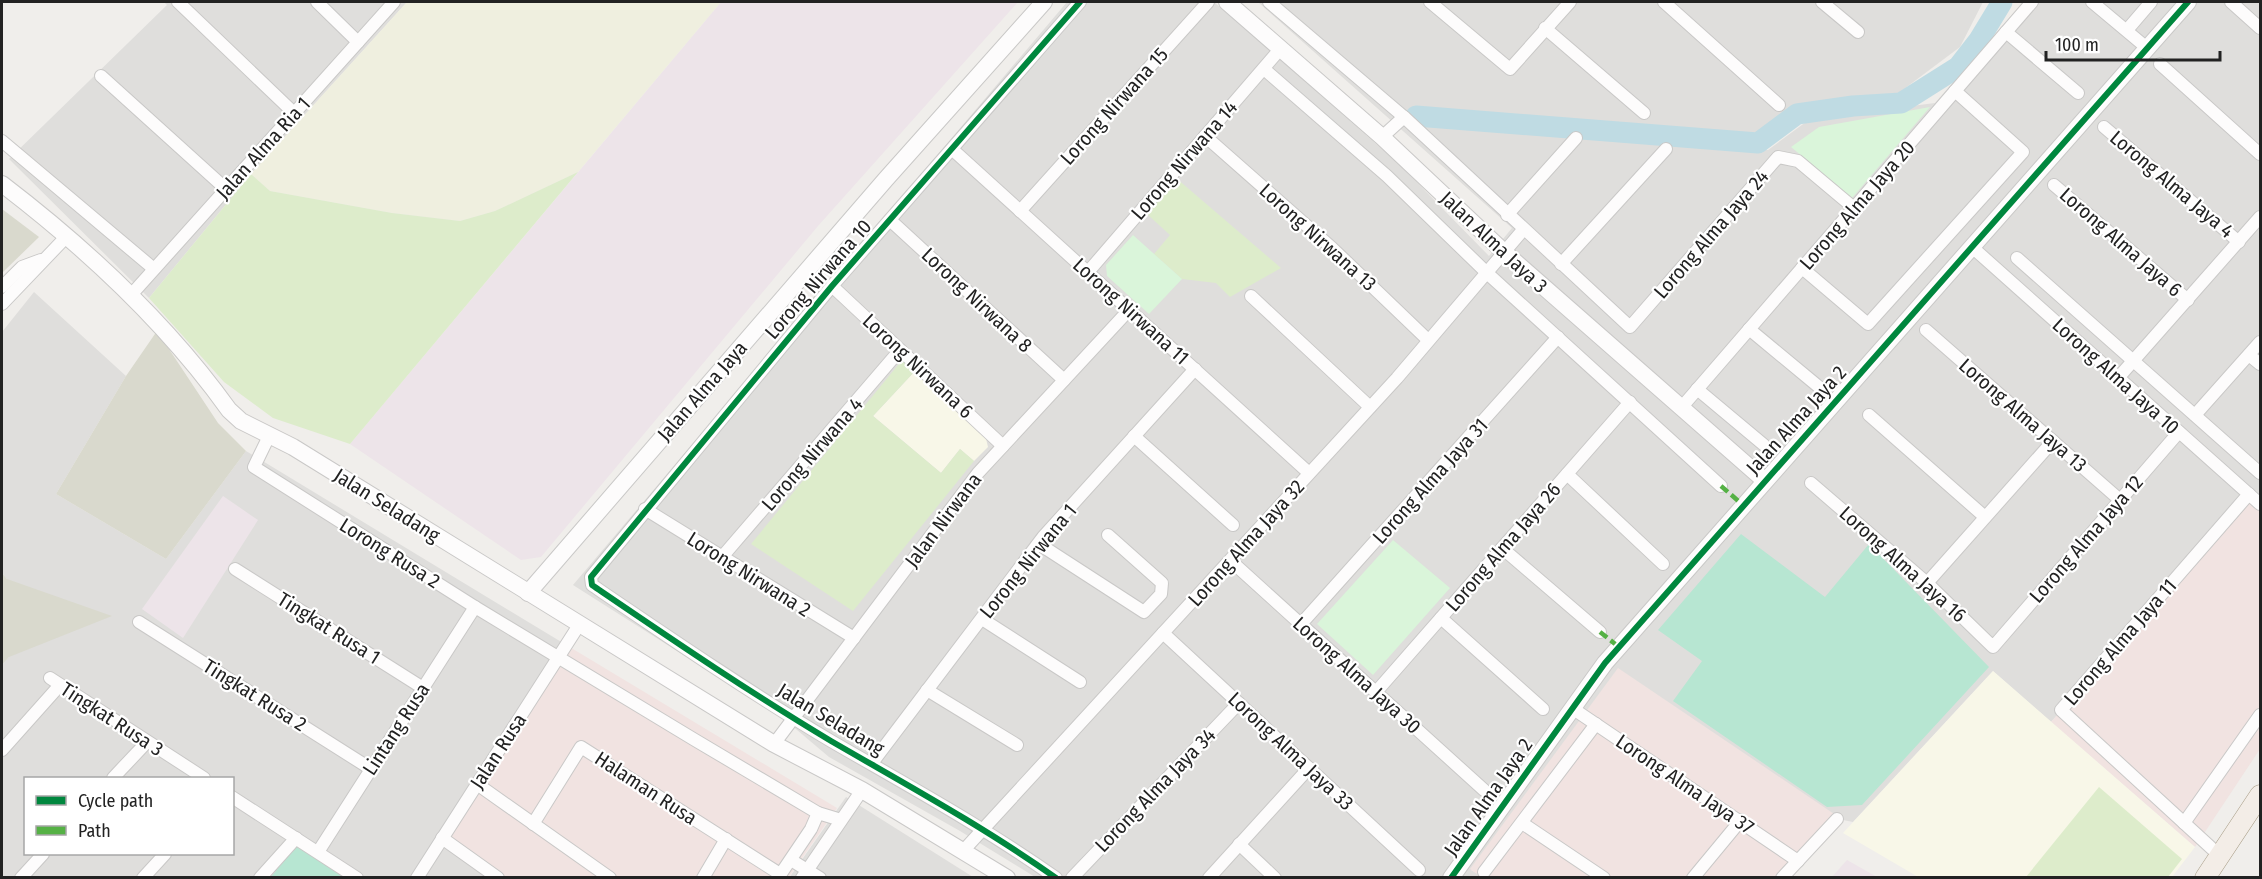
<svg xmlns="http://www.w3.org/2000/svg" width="2262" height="879" font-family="'Fira Sans Condensed',sans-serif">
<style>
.residential{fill:#dfdedc;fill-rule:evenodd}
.commercial{fill:#f1e3e1}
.industrial{fill:#ede4e9}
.education{fill:#f8f7e8}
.construction{fill:#d9d9cd}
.farmland{fill:#efefdf}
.grass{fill:#ddeccb}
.park{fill:#daf5da}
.pitch{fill:#b7e6d2}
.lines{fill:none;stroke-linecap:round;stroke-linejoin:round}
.river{stroke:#bfdbe3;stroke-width:21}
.minor-casing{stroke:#c9c8c7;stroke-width:14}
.tertiary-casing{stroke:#c9c8c7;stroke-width:18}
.primary-casing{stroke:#a79c86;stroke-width:21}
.minor{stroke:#fdfcfc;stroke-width:12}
.tertiary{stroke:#fdfcfc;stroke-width:16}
.primary{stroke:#f3ede7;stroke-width:20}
.quiet{stroke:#55b145;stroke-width:4.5;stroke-dasharray:9 4.5;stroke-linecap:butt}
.cycleway-casing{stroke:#fff;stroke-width:10}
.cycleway{stroke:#00873e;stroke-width:6}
.labels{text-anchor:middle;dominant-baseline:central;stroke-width:4.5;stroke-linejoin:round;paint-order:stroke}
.street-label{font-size:20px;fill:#222;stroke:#fff}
</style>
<rect width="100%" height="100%" fill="#f0eeeb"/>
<g class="residential">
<path d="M 164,2 L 407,2 L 251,174 L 149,298 L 9,159 L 167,5 Z"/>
<path d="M 1067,2 L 1214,2 L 1399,164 L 1489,256 L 1512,228 L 1258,2 L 1983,2 L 1960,47 L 1892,98 L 1789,110 L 1753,139 L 1564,119 L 1592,137 L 1768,150 L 1810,119 L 1935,103 L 2023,2 L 2260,2 L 2260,505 L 2249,495 L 2051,722 L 1993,671 L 1853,822 L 1843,820 L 1471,870 L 1483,877 L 1035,877 L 960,831 L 829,757 L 784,719 L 573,585 Z"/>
<path d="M 34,292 L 126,376 L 56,494 L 166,559 L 246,451 L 568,646 L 497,878 L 2,877 L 2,665 L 9,657 L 7,579 L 2,573 L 2,332 ZM 26,778 L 232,778 L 232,854 L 26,854 Z"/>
<path d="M 846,797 L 973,877 L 789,878 Z"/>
</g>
<g class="commercial">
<path d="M 2249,495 L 2260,505 L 2260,749 L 2195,847 L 2051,722 Z"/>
<path d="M 568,646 L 837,808 L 789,877 L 497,877 L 443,839 Z"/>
<path d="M 1618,668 L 1843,820 L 1792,877 L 1483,878 L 1470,869 Z"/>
</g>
<g class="industrial">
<path d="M 721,2 L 1018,2 L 818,226 L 541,557 L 521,560 L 350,444 Z"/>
<path d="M 223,496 L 258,520 L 183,638 L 142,609 Z"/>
<path d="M 1847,860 L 1877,877 L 1832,877 Z"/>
</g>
<g class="education">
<path d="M 915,371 L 984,430 L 988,447 L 974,461 L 960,449 L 941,473 L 873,416 Z"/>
<path d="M 1993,671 L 2195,847 L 2172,877 L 1920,878 L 1843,833 Z"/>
</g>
<g class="construction">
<path d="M 2,209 L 39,237 L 2,273 Z"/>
<path d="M 157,331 L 218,423 L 246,451 L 166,559 L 56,494 L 126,376 Z"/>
<path d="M 2,573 L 7,579 L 112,616 L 9,657 L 2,665 Z"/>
</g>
<path class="farmland" d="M 407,2 L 721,2 L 578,172 L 495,211 L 460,221 L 392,213 L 270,191 L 251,174 Z"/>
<g class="grass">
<path d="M 578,172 L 350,444 L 273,418 L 224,382 L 149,298 L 251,174 L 270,191 L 392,213 L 460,221 L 495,211 Z"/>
<path d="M 1176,178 L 1281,268 L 1230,297 L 1216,283 L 1182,279 L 1154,254 L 1170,235 L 1147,214 Z"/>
<path d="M 903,359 L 915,371 L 873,416 L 941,473 L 960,449 L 974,461 L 853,611 L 751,544 Z"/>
<path d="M 2099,787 L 2182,859 L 2168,877 L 2026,877 Z"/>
</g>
<g class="park">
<path d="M 1930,107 L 1852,198 L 1791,147 L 1819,127 Z"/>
<path d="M 1133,235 L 1182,279 L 1149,314 L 1107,276 L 1106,265 Z"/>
<path d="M 1393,540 L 1450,588 L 1373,675 L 1317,624 Z"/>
</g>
<g class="pitch">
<path d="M 1741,534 L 1825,597 L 1869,544 L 1989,667 L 1862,805 L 1827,807 L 1673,701 L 1702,661 L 1658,630 Z"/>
<path d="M 298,844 L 346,878 L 270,878 Z"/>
</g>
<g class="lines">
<path class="river" d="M 1416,116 L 1758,143 L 1797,114 L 1853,106 L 1901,103 L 1958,67 L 1979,40 L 2002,2"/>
<g class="minor-casing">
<g id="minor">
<path d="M 178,2 L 294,113"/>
<path d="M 317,2 L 358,42"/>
<path d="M 1269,2 L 1404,117 L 1630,327 L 1778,157 L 1798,161 L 1854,208"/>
<path d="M 1430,2 L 1510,69 L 1570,2"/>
<path d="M 1664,2 L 1779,105"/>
<path d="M 1822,2 L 1858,32"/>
<path d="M 2092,2 L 2147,48"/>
<path d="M 2231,2 L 2260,28"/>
<path d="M 1545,28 L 1644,113"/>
<path d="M 2127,30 L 2151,2"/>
<path d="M 2006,32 L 2078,93"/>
<path d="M 2160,64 L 2260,154"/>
<path d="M 1264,69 L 1387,176 L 1487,273 L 1721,486"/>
<path d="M 101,76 L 226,189"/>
<path d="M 2104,127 L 2239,242"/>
<path d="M 1205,136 L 1332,248 L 1428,340"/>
<path d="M 1382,137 L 1404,117"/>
<path d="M 2,141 L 154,269"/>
<path d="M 953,150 L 1309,473"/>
<path d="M 2054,185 L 2188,300"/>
<path d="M 1020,211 L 1208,2"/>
<path d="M 1507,215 L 1576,138"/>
<path d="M 890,220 L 1064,380"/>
<path d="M 1972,247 L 2260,504"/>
<path d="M 2017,258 L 2260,473"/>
<path d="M 1561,264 L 1666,149"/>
<path d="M 1802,268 L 1868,324 L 2023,152 L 1955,91"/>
<path d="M 1088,272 L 1281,48"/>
<path d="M 832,286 L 1003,446"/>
<path d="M 2,287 L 22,267 L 41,260"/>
<path d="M 131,295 L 394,2"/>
<path d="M 1251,296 L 1370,407"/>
<path d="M 2,304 L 67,236"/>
<path d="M 1749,329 L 1819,387"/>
<path d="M 1926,330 L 2120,500"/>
<path d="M 2249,355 L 2260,364"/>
<path d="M 2118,378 L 2260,217"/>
<path d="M 1697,389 L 1764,445"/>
<path d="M 1681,408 L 2032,2"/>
<path d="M 1869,415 L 1985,517"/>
<path d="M 2195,415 L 2260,342"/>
<path d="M 270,434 L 254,467 L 475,607 L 695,740 L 818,813 L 841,820"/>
<path d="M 1134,436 L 1233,525"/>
<path d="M 1567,474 L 1663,564"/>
<path d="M 1811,483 L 1927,583 L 1993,647 L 2179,432"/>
<path d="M 645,509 L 854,638"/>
<path d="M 1039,544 L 1144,612 L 1161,594 L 1162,583 L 1108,535"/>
<path d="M 1502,548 L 1600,632"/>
<path d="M 722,557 L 900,350"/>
<path d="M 1231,561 L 1484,790"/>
<path d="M 235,569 L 423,688"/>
<path d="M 1927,583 L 2053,441"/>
<path d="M 1441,618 L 1543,709"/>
<path d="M 982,619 L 1080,682"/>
<path d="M 139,622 L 371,769"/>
<path d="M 1301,624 L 1558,337"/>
<path d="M 1163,633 L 1419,870"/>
<path d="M 50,678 L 204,778"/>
<path d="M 927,690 L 1017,745"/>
<path d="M 1376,692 L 1630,402"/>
<path d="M 1572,708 L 1798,861"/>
<path d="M 774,744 L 978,473 L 1129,310"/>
<path d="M 2,750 L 60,685"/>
<path d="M 872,763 L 1043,537 L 1195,369"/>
<path d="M 113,778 L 147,742"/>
<path d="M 477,784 L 610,878"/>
<path d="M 232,797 L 357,878"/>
<path d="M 1522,823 L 1604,878"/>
<path d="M 2184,823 L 2260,715"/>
<path d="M 533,824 L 581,747 L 780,874"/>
<path d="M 442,838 L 498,878"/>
<path d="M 1239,844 L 1275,878"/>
<path d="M 963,851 L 1397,378 L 1523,230"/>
<path d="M 318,852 L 475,607"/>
<path d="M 2219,855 L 2061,710 L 2249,494"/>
<path d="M 791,860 L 820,878"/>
<path d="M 1484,872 L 1596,724"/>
<path d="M 21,878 L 43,854"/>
<path d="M 143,878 L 165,854"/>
<path d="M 260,878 L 296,838"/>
<path d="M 417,878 L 579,625"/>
<path d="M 703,878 L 726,839"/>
<path d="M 778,878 L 811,829 L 818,813"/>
<path d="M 802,878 L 862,790"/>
<path d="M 1056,878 C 984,827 907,785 831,741 C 749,692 670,638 592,585 L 591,577 L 832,286 L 1080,2"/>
<path d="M 1072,878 L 1239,703"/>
<path d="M 1209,878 L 1309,768"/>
<path d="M 1693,878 L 1741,820"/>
<path d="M 1782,878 L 1837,819"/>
</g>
</g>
<g class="tertiary-casing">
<g id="tertiary">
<path d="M 1227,2 L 1382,137 L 1504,252 L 1764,480"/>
<path d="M 2,184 C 87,249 166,322 229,410 L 241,421 L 293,447 L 774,744 L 862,790 L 1007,878"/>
<path d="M 528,593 L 886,179 L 1044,2"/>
<path d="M 1451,878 L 1605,663 L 2188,2"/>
</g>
</g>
<g class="primary-casing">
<path id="primary" d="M 2205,878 L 2260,795"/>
</g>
<use href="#minor" class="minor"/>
<use href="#tertiary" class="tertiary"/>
<use href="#primary" class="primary"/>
<g class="quiet">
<path d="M 1721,486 L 1743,505"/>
<path d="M 1600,632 L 1619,647"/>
</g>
<g class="cycleway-casing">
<g id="cycleway">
<path d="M 1056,878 C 984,827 907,785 831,741 C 749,692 670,638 592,585 L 591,577 L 832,286 L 1080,2"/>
<path d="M 1451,878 L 1605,663 L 2188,2"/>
</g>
</g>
<use href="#cycleway" class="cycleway"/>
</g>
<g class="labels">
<g class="street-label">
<text transform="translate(1114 106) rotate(-48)">Lorong Nirwana 15</text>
<text transform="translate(263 148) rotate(-48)">Jalan Alma Ria 1</text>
<text transform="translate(1184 160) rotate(-49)">Lorong Nirwana 14</text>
<text transform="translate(2172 184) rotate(40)">Lorong Alma Jaya 4</text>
<text transform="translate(1857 205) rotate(-49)">Lorong Alma Jaya 20</text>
<text transform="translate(1711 234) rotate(-49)">Lorong Alma Jaya 24</text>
<text transform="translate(1318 237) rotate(42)">Lorong Nirwana 13</text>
<text transform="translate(1494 242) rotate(43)">Jalan Alma Jaya 3</text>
<text transform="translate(2121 242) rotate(41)">Lorong Alma Jaya 6</text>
<text transform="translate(818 279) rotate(-49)">Lorong Nirwana 10</text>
<text transform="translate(977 300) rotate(43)">Lorong Nirwana 8</text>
<text transform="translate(1131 311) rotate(42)">Lorong Nirwana 11</text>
<text transform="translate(918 366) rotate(43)">Lorong Nirwana 6</text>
<text transform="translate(2116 376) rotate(42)">Lorong Alma Jaya 10</text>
<text transform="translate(702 391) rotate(-49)">Jalan Alma Jaya</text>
<text transform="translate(2023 415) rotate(41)">Lorong Alma Jaya 13</text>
<text transform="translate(1796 420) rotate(-48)">Jalan Alma Jaya 2</text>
<text transform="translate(812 454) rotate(-49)">Lorong Nirwana 4</text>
<text transform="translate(1430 481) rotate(-48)">Lorong Alma Jaya 31</text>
<text transform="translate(387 505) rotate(32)">Jalan Seladang</text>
<text transform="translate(943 520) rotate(-53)">Jalan Nirwana</text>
<text transform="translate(2086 539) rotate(-49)">Lorong Alma Jaya 12</text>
<text transform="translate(1246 543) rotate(-48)">Lorong Alma Jaya 32</text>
<text transform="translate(1503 547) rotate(-49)">Lorong Alma Jaya 26</text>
<text transform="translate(390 553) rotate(32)">Lorong Rusa 2</text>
<text transform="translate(1028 561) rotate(-51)">Lorong Nirwana 1</text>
<text transform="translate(1903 564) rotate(42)">Lorong Alma Jaya 16</text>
<text transform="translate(749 574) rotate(32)">Lorong Nirwana 2</text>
<text transform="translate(329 628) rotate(32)">Tingkat Rusa 1</text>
<text transform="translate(2120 642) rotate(-49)">Lorong Alma Jaya 11</text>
<text transform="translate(1357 675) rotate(42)">Lorong Alma Jaya 30</text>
<text transform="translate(255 695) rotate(32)">Tingkat Rusa 2</text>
<text transform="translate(112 719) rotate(33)">Tingkat Rusa 3</text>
<text transform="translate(831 719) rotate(31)">Jalan Seladang</text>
<text transform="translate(396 729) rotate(-57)">Lintang Rusa</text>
<text transform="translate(498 751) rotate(-57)">Jalan Rusa</text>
<text transform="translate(1291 751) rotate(43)">Lorong Alma Jaya 33</text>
<text transform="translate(1685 784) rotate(34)">Lorong Alma Jaya 37</text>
<text transform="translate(646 788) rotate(33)">Halaman Rusa</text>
<text transform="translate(1155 790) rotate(-46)">Lorong Alma Jaya 34</text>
<text transform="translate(1488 797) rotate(-55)">Jalan Alma Jaya 2</text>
</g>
</g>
<rect width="2262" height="879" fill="none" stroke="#222222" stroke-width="6"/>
<rect x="24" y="777" width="210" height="78" fill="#ffffff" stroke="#a7a7a7" stroke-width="1.5"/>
<rect x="36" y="796" width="30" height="9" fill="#00873e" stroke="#a7a7a7" stroke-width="1.5"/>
<text x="78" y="807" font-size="18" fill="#222222">Cycle path</text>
<rect x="36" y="826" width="30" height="9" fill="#55b145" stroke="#a7a7a7" stroke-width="1.5"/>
<text x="78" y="837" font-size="18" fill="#222222">Path</text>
<path d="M2046 51v9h174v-9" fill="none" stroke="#222222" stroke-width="3"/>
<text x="2055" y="51" font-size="18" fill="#222222" stroke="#ffffff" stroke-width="4.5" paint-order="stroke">100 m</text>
</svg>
